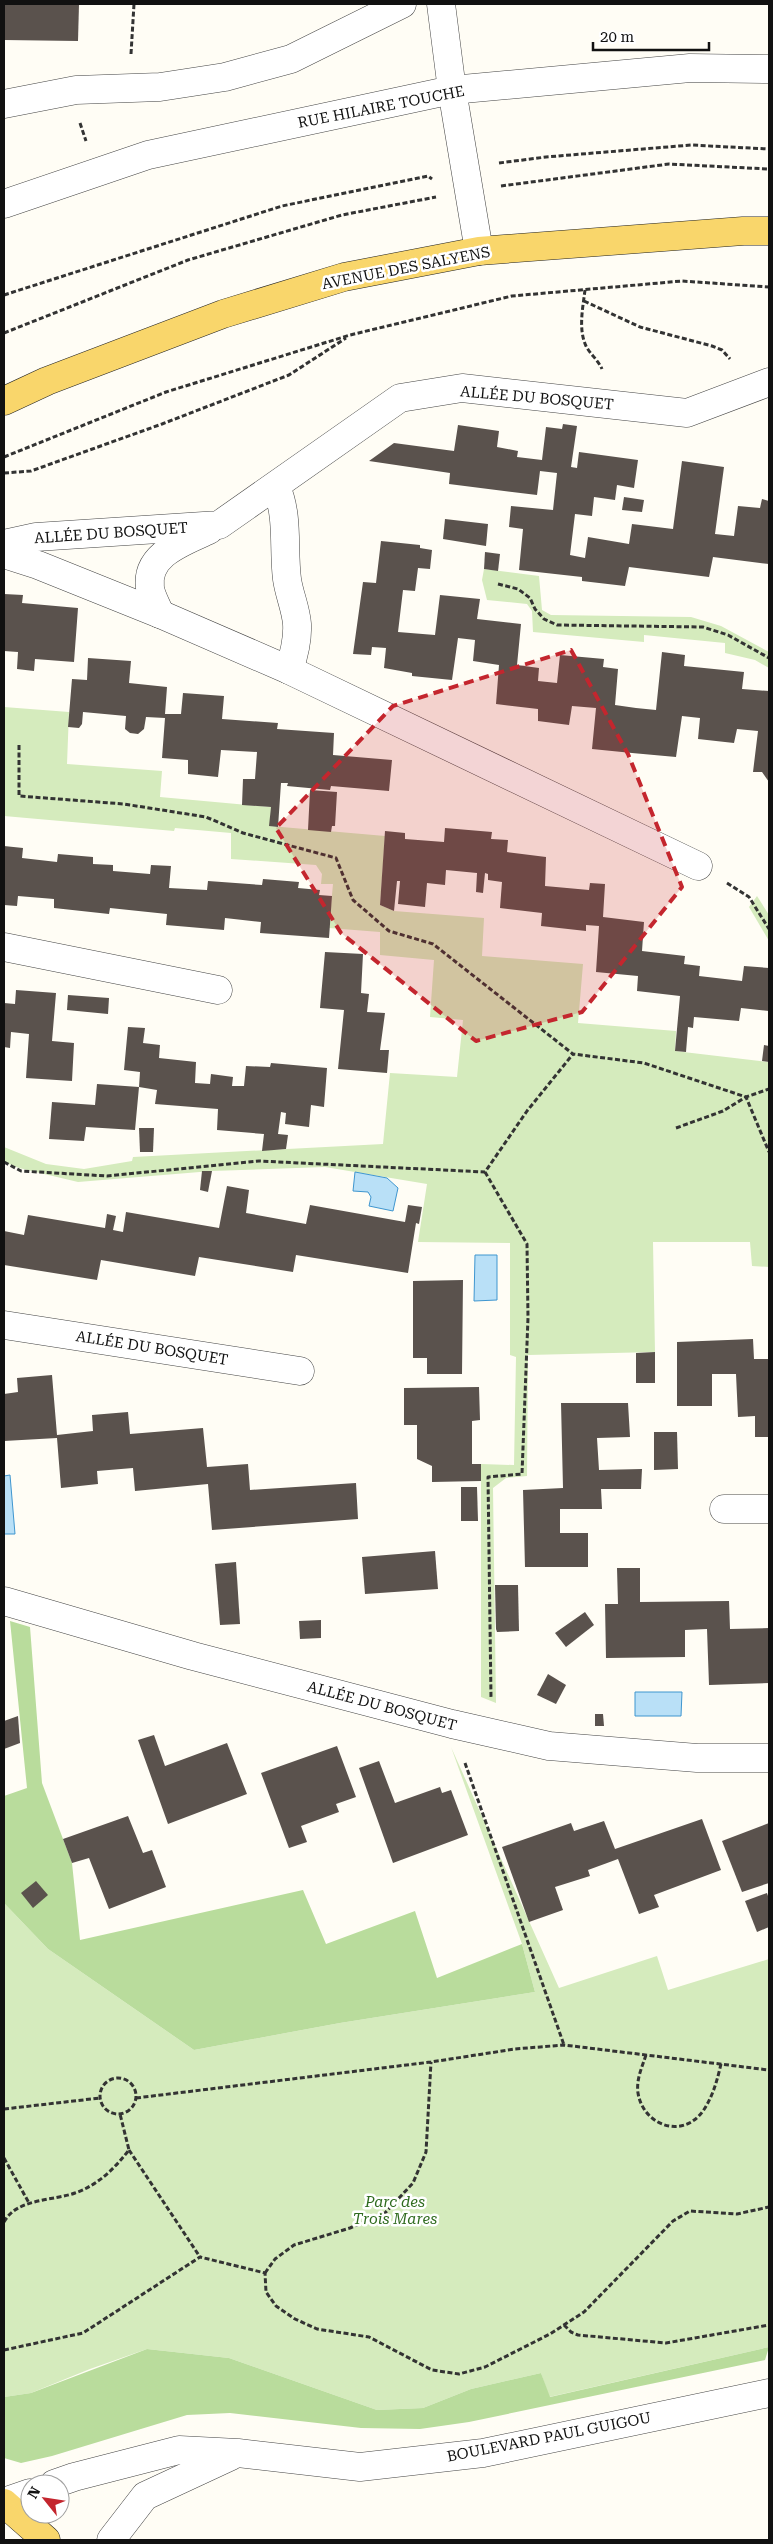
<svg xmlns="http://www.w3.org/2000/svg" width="773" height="2544" font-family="'Roboto Serif',serif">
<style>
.green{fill:#d5ebbd}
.forest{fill:#b9dc9c}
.water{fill:#b9e0f7;stroke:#3f96cf}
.building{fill:#5a524d}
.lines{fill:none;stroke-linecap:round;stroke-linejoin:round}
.minor-casing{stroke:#444;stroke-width:29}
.major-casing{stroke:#222;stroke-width:29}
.path{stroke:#333;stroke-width:3;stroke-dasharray:5 2.5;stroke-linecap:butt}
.minor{stroke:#fff;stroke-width:28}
.major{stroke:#f9d66b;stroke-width:28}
.marked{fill:#c4262e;fill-opacity:0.2;stroke:#c4262e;stroke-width:4;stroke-dasharray:10 6;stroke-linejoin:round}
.labels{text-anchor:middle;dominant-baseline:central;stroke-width:5;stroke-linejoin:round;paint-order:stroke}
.street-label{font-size:15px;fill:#111;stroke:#fff}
.park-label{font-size:15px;font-style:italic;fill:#2f6b1f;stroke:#fff}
</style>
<rect width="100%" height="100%" fill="#fffdf5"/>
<g class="green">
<path d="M 484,569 L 539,576 L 542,610 L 551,615 L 691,617 L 721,626 L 769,652 L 769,668 L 755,660 L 725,653 L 725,643 L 644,635 L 644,642 L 533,632 L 532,611 L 527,604 L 487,600 L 482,580 Z"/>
<path d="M 4,707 L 69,712 L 67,764 L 162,771 L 160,797 L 271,807 L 270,826 L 385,836 L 380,905 L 394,911 L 484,918 L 482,956 L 583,964 L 578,1023 L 676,1031 L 675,1051 L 769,1062 L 769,1267 L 752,1266 L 750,1242 L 653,1242 L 655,1352 L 528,1355 L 527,1476 L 506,1478 L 493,1488 L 496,1703 L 481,1697 L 481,1464 L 514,1465 L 516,1357 L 510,1355 L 510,1243 L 418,1242 L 427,1184 L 325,1167 L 212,1171 L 78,1182 L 19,1168 L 4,1162 L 4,1147 L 46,1164 L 84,1169 L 132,1161 L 133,1157 L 383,1144 L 390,1073 L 457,1077 L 463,1020 L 430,1017 L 434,960 L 380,955 L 380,932 L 329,928 L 333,884 L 321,884 L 322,874 L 316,865 L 231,859 L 231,833 L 175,828 L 174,831 L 4,816 Z"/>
<path d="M 757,896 L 769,915 L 769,941 L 749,907 Z"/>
<path d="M 451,1747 L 559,1988 L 657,1956 L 668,1990 L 769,1959 L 769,2347 L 549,2397 L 541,2373 L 471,2389 L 423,2408 L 377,2410 L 229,2358 L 147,2349 L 90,2369 L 31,2393 L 4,2397 L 4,1903 L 48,1949 L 194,2050 L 340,2023 L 535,1992 L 522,1944 Z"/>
</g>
<g class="forest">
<path d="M 10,1621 L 30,1627 L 42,1783 L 72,1863 L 80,1940 L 303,1890 L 326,1944 L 415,1911 L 437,1978 L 522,1944 L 535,1992 L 340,2023 L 194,2050 L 48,1949 L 4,1903 L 4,1796 L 27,1788 Z"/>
<path d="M 769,2347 L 765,2360 L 469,2422 L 420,2429 L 361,2428 L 230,2413 L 187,2415 L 52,2456 L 21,2463 L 4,2458 L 4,2397 L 31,2393 L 147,2349 L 229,2358 L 377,2410 L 423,2408 L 471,2389 L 541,2373 L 550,2397 Z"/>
</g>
<g class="water">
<path d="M 355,1172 L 387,1178 L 398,1188 L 393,1211 L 369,1206 L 371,1197 L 368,1192 L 353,1191 Z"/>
<path d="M 475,1255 L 497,1255 L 497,1300 L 474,1301 Z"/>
<path d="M 10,1475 L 15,1534 L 4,1534 L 4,1476 Z"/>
<path d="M 635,1692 L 682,1692 L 681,1716 L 635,1716 Z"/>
</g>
<g class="building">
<path d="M 4,4 L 79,4 L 78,41 L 4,40 Z"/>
<path d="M 563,424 L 577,426 L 571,467 L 577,468 L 579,452 L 638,460 L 634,488 L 617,485 L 615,500 L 594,497 L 592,516 L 575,514 L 570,555 L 585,558 L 588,537 L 629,544 L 632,524 L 673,529 L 682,461 L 724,467 L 715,534 L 734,536 L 738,506 L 760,508 L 762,499 L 769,501 L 769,564 L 713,557 L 709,577 L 629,567 L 625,586 L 582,581 L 582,577 L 519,570 L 523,529 L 509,527 L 511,506 L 553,510 L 557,473 L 540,471 L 537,495 L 449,484 L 450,473 L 369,461 L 394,443 L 454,451 L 458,425 L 499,431 L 497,447 L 518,451 L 517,457 L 542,460 L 546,427 L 562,429 Z"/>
<path d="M 624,497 L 644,500 L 642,512 L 622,510 Z"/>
<path d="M 445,519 L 488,524 L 486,546 L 443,539 Z"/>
<path d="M 381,541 L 420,545 L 420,548 L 432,550 L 430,569 L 418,568 L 415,591 L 403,590 L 398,632 L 435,635 L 440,595 L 480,599 L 477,619 L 521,624 L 517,665 L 539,668 L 538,681 L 557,683 L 560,655 L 604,659 L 603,667 L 618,669 L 615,705 L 636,708 L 656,710 L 662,652 L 685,655 L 684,666 L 744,672 L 742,689 L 769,691 L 769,782 L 762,772 L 753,772 L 758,731 L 737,729 L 734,743 L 698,739 L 700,718 L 682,716 L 676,757 L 632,753 L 592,749 L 596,708 L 572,706 L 569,725 L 538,721 L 538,709 L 496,704 L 499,665 L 473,661 L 475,640 L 458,638 L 452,680 L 412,676 L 412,673 L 384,668 L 386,648 L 372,647 L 371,655 L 353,654 L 363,582 L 376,583 Z"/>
<path d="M 485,552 L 500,554 L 498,571 L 484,569 Z"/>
<path d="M 4,594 L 23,595 L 22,603 L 78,608 L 74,662 L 35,659 L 34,671 L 17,669 L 18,652 L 4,651 Z"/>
<path d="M 88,658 L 131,661 L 129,683 L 167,687 L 165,714 L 181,714 L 183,693 L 224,696 L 222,719 L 278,723 L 277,729 L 334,733 L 333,755 L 392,760 L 389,791 L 331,786 L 330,790 L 287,786 L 288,783 L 281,783 L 278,827 L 269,826 L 271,807 L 242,805 L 243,779 L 255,779 L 257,752 L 221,750 L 218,777 L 188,774 L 188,760 L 162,758 L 165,718 L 146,717 L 144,729 L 138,734 L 130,733 L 125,729 L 126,716 L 83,712 L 82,724 L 79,728 L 68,727 L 72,679 L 87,680 Z"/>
<path d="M 310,790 L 337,792 L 335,826 L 332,826 L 331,832 L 308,830 Z"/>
<path d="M 445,828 L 492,832 L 491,839 L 508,840 L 507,852 L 546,857 L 545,886 L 589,890 L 590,883 L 605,884 L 603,917 L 644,922 L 642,951 L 685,956 L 684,964 L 700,966 L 699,976 L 742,981 L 744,966 L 769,968 L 769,1011 L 741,1008 L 739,1021 L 694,1017 L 693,1028 L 688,1027 L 686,1052 L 675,1051 L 680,996 L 637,991 L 638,976 L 596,972 L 599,926 L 586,925 L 586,931 L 541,926 L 542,913 L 500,908 L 502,882 L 488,880 L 488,874 L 485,873 L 483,893 L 476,892 L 477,873 L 446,870 L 445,885 L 427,883 L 425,907 L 398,904 L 400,881 L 397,881 L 394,911 L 380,905 L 385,831 L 405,833 L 405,839 L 444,842 Z"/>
<path d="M 4,846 L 23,848 L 22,858 L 57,862 L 58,854 L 93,857 L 93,864 L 113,865 L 113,871 L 150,874 L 151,865 L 171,866 L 169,888 L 207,890 L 208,881 L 262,885 L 263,879 L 299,882 L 298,888 L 320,890 L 319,895 L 332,896 L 329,938 L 260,933 L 261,922 L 225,918 L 224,930 L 166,925 L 167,914 L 110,908 L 109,914 L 54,908 L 54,899 L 18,896 L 17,906 L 4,905 Z"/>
<path d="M 325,952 L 363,954 L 361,993 L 369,994 L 367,1012 L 385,1013 L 380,1050 L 389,1050 L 387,1073 L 338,1069 L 344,1010 L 320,1008 Z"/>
<path d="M 16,990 L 56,993 L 52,1041 L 74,1043 L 72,1081 L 26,1078 L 29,1034 L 11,1032 L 10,1048 L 4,1047 L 4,1003 L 15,1004 Z"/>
<path d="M 68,995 L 109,998 L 108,1014 L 67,1010 Z"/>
<path d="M 128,1027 L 145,1028 L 143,1043 L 160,1045 L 159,1058 L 196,1062 L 195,1083 L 210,1084 L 211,1074 L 233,1077 L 232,1086 L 244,1086 L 246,1066 L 270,1067 L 271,1063 L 327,1068 L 324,1107 L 311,1105 L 309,1127 L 285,1124 L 286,1113 L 281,1112 L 278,1134 L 288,1135 L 286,1149 L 262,1151 L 264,1134 L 217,1130 L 218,1109 L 155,1104 L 157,1090 L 139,1087 L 140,1072 L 124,1070 Z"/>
<path d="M 764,1045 L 769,1046 L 769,1062 L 762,1061 Z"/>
<path d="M 97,1084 L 139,1087 L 135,1130 L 86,1127 L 84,1141 L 49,1139 L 52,1102 L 95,1105 Z"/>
<path d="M 139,1128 L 154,1128 L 153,1152 L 140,1152 Z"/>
<path d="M 202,1171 L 212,1171 L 208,1192 L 200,1190 Z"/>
<path d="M 227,1186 L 249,1190 L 246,1213 L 306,1224 L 310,1205 L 405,1222 L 408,1205 L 422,1207 L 419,1224 L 416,1223 L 408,1273 L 296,1255 L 293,1272 L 199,1257 L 195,1276 L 101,1260 L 97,1280 L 4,1265 L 4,1231 L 24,1235 L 28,1215 L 105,1228 L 107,1214 L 116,1216 L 113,1230 L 123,1232 L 126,1212 L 219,1228 Z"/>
<path d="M 463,1280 L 462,1374 L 427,1374 L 427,1358 L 413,1358 L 413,1281 Z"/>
<path d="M 753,1339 L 754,1359 L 769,1359 L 769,1437 L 755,1437 L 755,1416 L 738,1417 L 736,1374 L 712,1374 L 712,1406 L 677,1406 L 677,1342 Z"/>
<path d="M 655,1352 L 655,1383 L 636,1383 L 636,1353 Z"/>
<path d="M 52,1375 L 57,1435 L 93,1431 L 92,1415 L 128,1412 L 130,1434 L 203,1428 L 207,1467 L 248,1464 L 250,1490 L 356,1483 L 358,1519 L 212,1530 L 208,1484 L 135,1491 L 133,1468 L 97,1471 L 98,1484 L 61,1488 L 57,1438 L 4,1441 L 4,1394 L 18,1392 L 17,1378 Z"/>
<path d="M 479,1387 L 480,1420 L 472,1421 L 472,1464 L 481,1464 L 481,1481 L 432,1482 L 432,1466 L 417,1459 L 417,1425 L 404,1425 L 404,1388 Z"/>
<path d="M 561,1403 L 628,1403 L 630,1437 L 597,1438 L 599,1470 L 642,1469 L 641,1489 L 601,1489 L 602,1509 L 560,1509 L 560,1533 L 588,1533 L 588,1567 L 525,1567 L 523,1490 L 563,1488 Z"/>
<path d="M 654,1432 L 677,1432 L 678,1469 L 654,1470 Z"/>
<path d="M 461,1487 L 477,1487 L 478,1521 L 461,1521 Z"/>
<path d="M 435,1551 L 438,1589 L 365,1594 L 362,1557 Z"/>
<path d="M 236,1562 L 240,1624 L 220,1625 L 215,1564 Z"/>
<path d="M 617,1568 L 640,1568 L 640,1602 L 729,1601 L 730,1629 L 769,1628 L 769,1683 L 709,1685 L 707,1629 L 685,1630 L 685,1657 L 606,1658 L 605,1604 L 618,1604 Z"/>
<path d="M 495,1585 L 518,1585 L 519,1631 L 497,1632 L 496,1629 Z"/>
<path d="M 585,1612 L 594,1625 L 566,1647 L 555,1633 Z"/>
<path d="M 321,1620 L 321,1638 L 300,1639 L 299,1621 Z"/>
<path d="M 548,1674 L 566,1685 L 556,1704 L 537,1695 Z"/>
<path d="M 595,1714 L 603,1714 L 604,1726 L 595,1726 Z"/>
<path d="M 18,1716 L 20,1743 L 4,1749 L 4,1721 Z"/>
<path d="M 154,1735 L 165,1766 L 227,1743 L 247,1794 L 168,1824 L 138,1740 Z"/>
<path d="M 337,1746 L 356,1797 L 336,1804 L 339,1812 L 301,1826 L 307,1842 L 289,1848 L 261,1773 Z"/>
<path d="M 379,1761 L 395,1803 L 440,1787 L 442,1793 L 451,1790 L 468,1835 L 393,1863 L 359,1768 Z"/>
<path d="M 128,1816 L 143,1853 L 152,1850 L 166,1887 L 109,1909 L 89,1858 L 72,1863 L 63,1839 Z"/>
<path d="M 702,1819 L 721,1870 L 654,1895 L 659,1907 L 639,1914 L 618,1859 L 588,1870 L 590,1876 L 555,1887 L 563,1910 L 529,1922 L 502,1847 L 571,1823 L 574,1831 L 604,1821 L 615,1849 Z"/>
<path d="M 769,1823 L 769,1883 L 742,1892 L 722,1841 Z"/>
<path d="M 36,1881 L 48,1895 L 33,1908 L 21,1893 Z"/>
<path d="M 767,1893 L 769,1899 L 769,1927 L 757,1932 L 745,1901 Z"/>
</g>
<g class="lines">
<g class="minor-casing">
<g id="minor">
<path d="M 441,4 L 452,90 L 479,251"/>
<path d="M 4,104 L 76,90 L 160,87 L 225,77 L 291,59 L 402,4"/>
<path d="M 4,204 L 148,155 L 452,90 L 690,68 L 769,69"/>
<path d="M 276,487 C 289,516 283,548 287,579 C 289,594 296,609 297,624 C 298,640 294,655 289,670"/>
<path d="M 4,544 L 36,537 L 219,525 L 400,398 L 462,388 L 687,413 L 769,382"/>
<path d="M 4,554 L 38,565 L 160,614 L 289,670 L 698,866"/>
<path d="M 160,614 C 157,606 151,596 150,588 C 145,554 184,542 209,530"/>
<path d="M 4,947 L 218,990"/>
<path d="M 4,1325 L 300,1371"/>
<path d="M 724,1509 L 769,1509"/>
<path d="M 4,1601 L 193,1656 L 452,1724 L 549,1746 L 697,1758 L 769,1758"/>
<path d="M 54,2484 L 74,2477 L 179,2450 L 238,2453 L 360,2467 L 483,2453 L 769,2393"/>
<path d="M 4,2502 L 30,2493"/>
<path d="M 111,2540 L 145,2496 L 231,2456"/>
</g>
</g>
<g class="major-casing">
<g id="major">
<path d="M 4,401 L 47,381 L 223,314 L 344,277 L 479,251 L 743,231 L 769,231"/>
<path d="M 4,2503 L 46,2540"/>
</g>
</g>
<g class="path">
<path d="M 131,54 L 134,4"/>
<path d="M 80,123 L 86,141"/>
<path d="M 499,163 L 546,157 L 691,145 L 769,149"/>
<path d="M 501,186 L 669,164 L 769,169"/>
<path d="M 585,290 C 583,307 578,329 586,346 C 590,354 598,360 602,369"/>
<path d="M 4,295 L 282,206 L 428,176 L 432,179"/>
<path d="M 584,301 L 640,327 L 712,346 L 722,350 L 730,359"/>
<path d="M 4,333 L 188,260 L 342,215 L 436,197"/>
<path d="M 4,457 L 166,392 L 350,335 L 512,296 L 682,281 L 769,287"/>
<path d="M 4,473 L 31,471 L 162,424 L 289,375 L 346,338"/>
<path d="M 498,584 L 518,589 L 530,598 L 535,609 L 544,619 L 557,625 L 703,627 L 728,635 L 769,658"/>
<path d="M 19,745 L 19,796 L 124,804 L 206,817 L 243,833 L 336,858 L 353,900 L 389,931 L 433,944 L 573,1054 L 644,1063 L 746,1097 L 769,1089"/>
<path d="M 727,883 L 749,897 L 769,929"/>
<path d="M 676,1128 L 723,1111 L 746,1097 L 769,1152"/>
<path d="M 4,1162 L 21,1171 L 107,1176 L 259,1161 L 485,1172 L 527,1111 L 573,1054"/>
<path d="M 485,1172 L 527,1244 L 528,1318 L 522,1474 L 488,1477 L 491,1698"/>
<path d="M 465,1763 L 564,2045"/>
<path d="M 646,2055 C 642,2067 636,2080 638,2093 C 643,2125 682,2140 703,2111 C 713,2096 717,2081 721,2064"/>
<circle cx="118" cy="2096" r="18"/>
<path d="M 136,2098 L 431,2062 L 515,2049 L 564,2045 L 769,2070"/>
<path d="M 4,2109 L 100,2098"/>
<path d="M 129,2150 L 200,2257"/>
<path d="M 4,2158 L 29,2203"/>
<path d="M 4,2222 C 17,2198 53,2201 75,2193 C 98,2185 114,2169 129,2150 L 120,2114"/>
<path d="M 265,2273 L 275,2259 L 294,2245 L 350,2228 L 385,2213 L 413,2183 L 426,2152 L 431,2062"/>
<path d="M 564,2325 L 571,2332 L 578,2335 L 666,2343 L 769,2325"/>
<path d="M 4,2350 L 83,2333 L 200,2257 L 265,2273 L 266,2292 L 276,2306 L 295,2319 L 317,2329 L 369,2337 L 432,2370 L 459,2374 L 485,2367 L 550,2334 L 584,2312 L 673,2221 L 690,2211 L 737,2214 L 769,2207"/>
</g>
<use href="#minor" class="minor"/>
<use href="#major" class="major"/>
</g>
<path class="marked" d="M 571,650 L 628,754 L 682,887 L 582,1012 L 476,1041 L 341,933 L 276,828 L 393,706 Z"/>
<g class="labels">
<g class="street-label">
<text transform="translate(381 107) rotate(-11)">RUE HILAIRE TOUCHE</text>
<text transform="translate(406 268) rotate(-11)">AVENUE DES SALYENS</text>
<text transform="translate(537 398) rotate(5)">ALLÉE DU BOSQUET</text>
<text transform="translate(111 533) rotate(-4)">ALLÉE DU BOSQUET</text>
<text transform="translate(152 1348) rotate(9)">ALLÉE DU BOSQUET</text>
<text transform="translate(382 1706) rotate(15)">ALLÉE DU BOSQUET</text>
<text transform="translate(549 2437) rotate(-11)">BOULEVARD PAUL GUIGOU</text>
</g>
<g class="park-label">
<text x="395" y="2202">Parc des<tspan x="395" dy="17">Trois Mares</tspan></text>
</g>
</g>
<rect width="773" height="2544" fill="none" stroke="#111111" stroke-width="10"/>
<g transform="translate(45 2499) rotate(300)"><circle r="24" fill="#ffffff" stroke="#a0a0a0"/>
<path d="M0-4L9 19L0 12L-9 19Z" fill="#c4262e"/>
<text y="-8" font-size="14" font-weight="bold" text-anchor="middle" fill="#111111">N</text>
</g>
<path d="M593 42v8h116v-8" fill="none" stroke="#111111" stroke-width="2.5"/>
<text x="600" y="42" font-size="15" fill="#111111" stroke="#ffffff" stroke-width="4" paint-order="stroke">20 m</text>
</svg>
